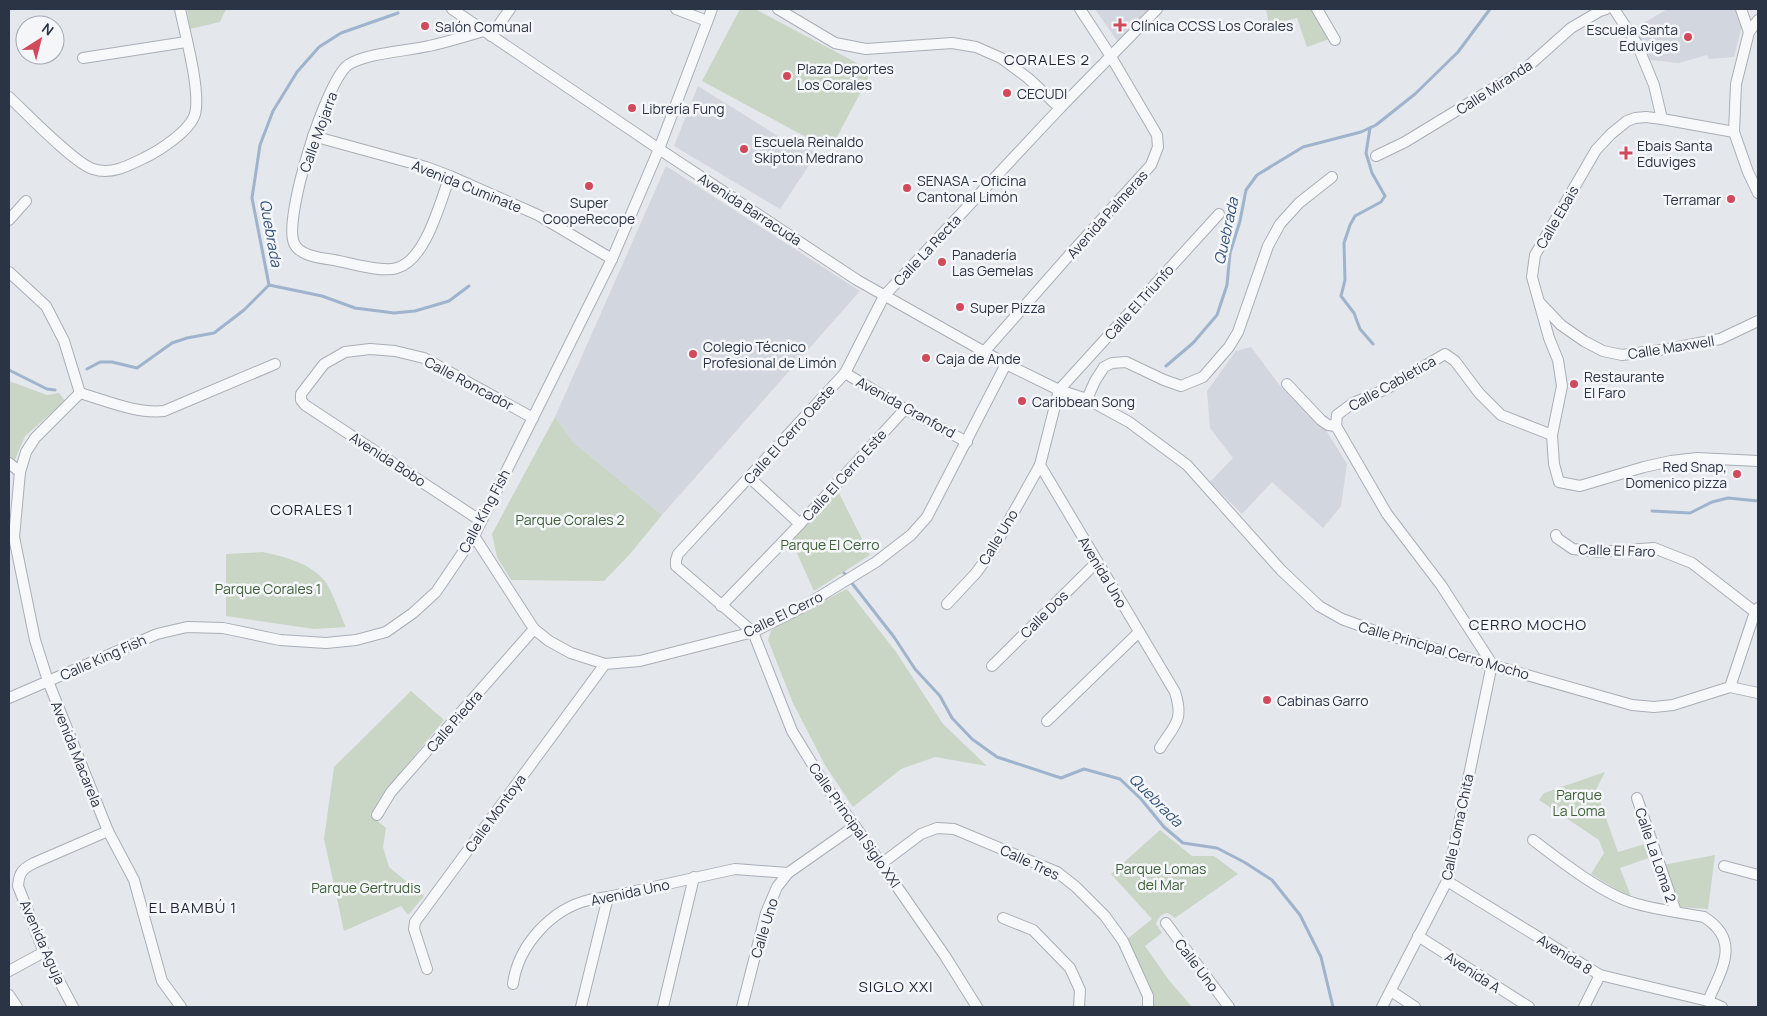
<svg xmlns="http://www.w3.org/2000/svg" width="1767" height="1016" font-family="Manrope,sans-serif">
<style>
.built{fill:#d2d6de}
.green{fill:#c9d6c5}
.lines{fill:none;stroke-linecap:round;stroke-linejoin:round}
.stream{stroke:#9fb4cc;stroke-width:3}
.minor-casing{stroke:#a9aeb7;stroke-width:12}
.minor{stroke:#f7f8fa;stroke-width:10}
.poi-dot{fill:#d1495b;stroke:#f4f6f9;stroke-width:2}
.labels{text-anchor:middle;dominant-baseline:central;stroke-width:5;stroke-linejoin:round;paint-order:stroke}
.poi-label{font-size:14px;fill:#2b3445;stroke:#f4f6f9;text-anchor:start}
.street-label{font-size:14px;fill:#2b3445;stroke:#f4f6f9}
.park-label{font-size:14px;fill:#3f6138;stroke:#f4f6f9}
.neighbourhood-label{font-size:15px;letter-spacing:1px;fill:#1d2536;stroke:#f4f6f9}
.water-label{font-size:15px;font-style:italic;fill:#34527a;stroke:#f4f6f9}
</style>
<rect width="100%" height="100%" fill="#e4e7ec"/>
<g class="built">
<path d="M 1095,9 L 1149,9 L 1118,42 Z"/>
<path d="M 1668,9 L 1735,9 L 1742,26 L 1734,57 L 1709,59 L 1707,55 L 1679,63 L 1650,60 L 1633,29 Z"/>
<path d="M 698,86 L 781,138 L 817,153 L 780,209 L 674,146 Z"/>
<path d="M 666,166 L 860,291 L 662,515 L 573,442 L 555,417 Z"/>
<path d="M 1251,347 L 1281,387 L 1327,432 L 1347,464 L 1341,506 L 1323,528 L 1272,482 L 1242,514 L 1210,482 L 1233,458 L 1210,428 L 1207,391 L 1236,351 Z"/>
</g>
<g class="green">
<path d="M 187,9 L 226,9 L 220,22 L 190,29 Z"/>
<path d="M 740,9 L 755,9 L 872,71 L 830,150 L 702,81 Z"/>
<path d="M 1266,9 L 1311,9 L 1332,38 L 1307,47 L 1297,18 L 1269,25 Z"/>
<path d="M 9,381 L 47,395 L 59,393 L 65,401 L 25,436 L 14,462 L 9,457 Z"/>
<path d="M 555,417 L 573,442 L 662,515 L 630,554 L 604,581 L 511,580 L 497,557 L 492,534 Z"/>
<path d="M 837,489 L 870,555 L 814,591 L 791,540 Z"/>
<path d="M 263,552 C 285,557 308,562 324,580 C 332,589 340,615 346,627 L 314,629 L 226,616 L 226,554 Z"/>
<path d="M 847,589 L 896,652 L 943,724 L 987,766 L 935,757 L 901,769 L 853,807 L 825,765 L 793,703 L 768,640 L 771,631 L 782,622 Z"/>
<path d="M 411,691 L 444,720 L 387,789 L 370,815 L 386,828 L 383,847 L 389,867 L 424,896 L 408,915 L 401,906 L 344,931 L 324,839 L 334,767 Z"/>
<path d="M 1605,772 L 1596,790 L 1618,852 L 1648,843 L 1652,857 L 1620,868 L 1632,899 L 1591,874 L 1604,853 L 1599,840 L 1539,800 L 1544,793 Z"/>
<path d="M 1160,830 L 1192,856 L 1214,856 L 1238,874 L 1175,918 L 1168,913 C 1161,913 1158,918 1156,924 L 1162,933 L 1145,946 L 1168,979 L 1192,1007 L 1152,1007 L 1126,940 L 1152,919 L 1111,874 Z"/>
<path d="M 1715,855 L 1708,909 L 1681,907 L 1676,902 L 1663,865 Z"/>
</g>
<g class="lines">
<g class="stream">
<path d="M 1370,128 L 1366,153 L 1372,173 L 1385,196 L 1381,202 L 1355,216 L 1350,225 L 1344,243 L 1345,280 L 1341,296 L 1354,313 L 1360,329 L 1373,344"/>
<path d="M 269,285 L 252,198 L 260,145 L 273,111 L 297,72 L 319,47 L 341,33 L 398,13"/>
<path d="M 269,285 L 322,296 L 355,308 L 394,313 L 415,311 L 449,301 L 469,286"/>
<path d="M 1166,366 L 1193,343 L 1217,315 L 1227,285 L 1230,253 L 1240,221 L 1246,190 L 1257,175 L 1303,147 L 1361,132 L 1376,125 L 1415,94 L 1458,52 L 1490,9"/>
<path d="M 87,369 L 100,362 L 112,362 L 137,368 L 172,343 L 187,338 L 214,333 L 244,310 L 269,285"/>
<path d="M 9,370 L 47,389 L 55,390"/>
<path d="M 1652,511 L 1690,513 L 1712,502 L 1728,498 L 1758,501"/>
<path d="M 844,573 L 894,637 L 915,669 L 940,696 L 952,718 L 972,739 L 997,757 L 1061,778 L 1084,769 L 1120,779 L 1141,799 L 1164,827 L 1183,843 L 1217,848 L 1244,862 L 1272,880 L 1300,915 L 1321,957 L 1333,1007"/>
</g>
<g class="minor-casing">
<g id="minor">
<path d="M 452,9 L 659,149 L 857,280 L 1006,364 L 1059,390 L 1087,399 L 1129,422 L 1187,465 L 1281,570 L 1319,606 L 1342,619 L 1380,633 L 1632,705 L 1654,707 L 1673,705 L 1730,687 L 1758,693"/>
<path d="M 676,9 L 707,21"/>
<path d="M 778,9 L 835,43 L 866,49 L 952,43 L 976,47 L 1001,58 L 1028,78 L 1060,108"/>
<path d="M 1317,9 L 1335,40"/>
<path d="M 1614,9 L 1637,44 L 1654,85 L 1662,119"/>
<path d="M 1741,9 L 1749,32"/>
<path d="M 1758,20 L 1749,32 L 1736,84 L 1734,132 L 1748,172 L 1758,193"/>
<path d="M 491,36 L 510,9"/>
<path d="M 83,58 L 186,42"/>
<path d="M 9,97 C 26,113 74,163 93,169 C 111,175 128,166 144,158 C 159,151 190,131 195,114 C 201,91 185,34 180,9"/>
<path d="M 313,136 L 426,167 L 450,176 L 538,215 L 612,259"/>
<path d="M 1376,156 L 1405,142 L 1525,69 L 1571,28 L 1600,11 L 1606,9"/>
<path d="M 450,176 C 440,202 426,260 397,268 C 383,273 349,263 334,260 C 321,258 299,256 294,243 C 283,218 326,81 348,65 C 365,53 408,51 429,46 C 448,42 466,36 484,31"/>
<path d="M 9,220 L 26,201"/>
<path d="M 9,272 L 46,306 L 64,341 L 80,393"/>
<path d="M 1540,303 L 1561,325 L 1584,341 L 1603,351 L 1622,355 L 1668,349 L 1720,339 L 1758,321"/>
<path d="M 984,352 L 1072,252 L 1151,165 L 1158,147 L 1157,135 L 1110,55 L 1080,9"/>
<path d="M 845,373 L 905,409 L 967,442"/>
<path d="M 1287,384 L 1321,420 L 1328,425 L 1336,426"/>
<path d="M 1087,399 L 1095,381 L 1104,367 L 1112,363 L 1126,362 L 1164,380 L 1181,386 L 1203,377 L 1229,347 L 1238,332 L 1268,246 L 1280,224 L 1299,203 L 1332,177"/>
<path d="M 1552,435 L 1562,386 L 1558,360 L 1549,338 L 1532,277 L 1535,255 L 1596,150 L 1611,134 L 1627,121 L 1635,118 L 1646,117 L 1662,119 L 1734,132"/>
<path d="M 9,463 L 20,472"/>
<path d="M 749,477 L 800,524"/>
<path d="M 481,521 L 305,405 L 301,400 L 301,394 L 324,364 L 345,352 L 370,349 L 395,351 L 424,358 L 533,418"/>
<path d="M 1556,535 L 1557,538 L 1573,549 L 1599,552 L 1654,548 L 1692,563 L 1755,612"/>
<path d="M 474,536 L 534,629 L 549,641 L 571,653 L 605,664 L 640,661 L 753,632 L 801,608 L 876,562 L 911,535 L 927,517 L 1006,364"/>
<path d="M 947,604 L 976,573 L 992,551 L 1040,465"/>
<path d="M 721,606 L 800,524 L 905,409"/>
<path d="M 1492,664 L 1441,585 L 1387,514 L 1336,426 L 1337,415 L 1353,403 L 1386,389 L 1445,354 L 1455,361 L 1479,393 L 1501,415 L 1552,435 L 1554,464 L 1559,482 L 1580,486 L 1644,467 L 1671,461 L 1697,458 L 1758,461"/>
<path d="M 992,666 L 1097,562"/>
<path d="M 1730,687 L 1755,612 L 1758,608"/>
<path d="M 9,698 L 157,634 L 187,627 L 223,628 L 280,640 L 326,643 L 356,640 L 386,632 L 413,613 L 436,592 L 474,536 L 612,259 L 659,149 L 712,9"/>
<path d="M 1047,721 L 1139,632"/>
<path d="M 1160,748 C 1175,724 1184,721 1175,692 L 1040,465 L 1059,390 L 1219,214"/>
<path d="M 1637,798 L 1676,912"/>
<path d="M 377,815 L 391,792 L 534,629"/>
<path d="M 1533,840 C 1559,860 1605,896 1637,904 C 1659,910 1682,913 1704,917 C 1742,941 1721,970 1708,1001"/>
<path d="M 881,864 L 921,834 L 937,828 L 954,829 L 1057,872 L 1076,887 L 1105,916 L 1123,941 L 1148,996 L 1148,1007"/>
<path d="M 1724,866 L 1758,875"/>
<path d="M 1447,881 L 1600,975 L 1708,1001 L 1722,1007"/>
<path d="M 1003,918 L 1033,930 L 1070,968 L 1080,990 L 1079,1007"/>
<path d="M 1166,923 L 1229,1007"/>
<path d="M 1418,936 L 1529,1007"/>
<path d="M 427,969 L 414,929 L 415,922 L 605,664"/>
<path d="M 9,971 L 44,952"/>
<path d="M 513,984 C 518,946 551,909 589,900 C 595,899 602,898 608,897 L 735,869 L 788,873"/>
<path d="M 1391,991 L 1415,1007"/>
<path d="M 9,995 L 17,1007"/>
<path d="M 73,1007 L 44,952 L 18,886 C 19,873 22,869 34,863 L 108,831"/>
<path d="M 181,1007 L 162,981 L 134,880 L 108,831 L 48,681 L 35,640 L 14,537 L 20,472 L 26,452 L 35,438 L 80,393 C 107,401 137,414 164,411 L 275,364"/>
<path d="M 581,1007 L 608,897"/>
<path d="M 663,1007 L 694,877"/>
<path d="M 742,1007 L 766,913 L 777,887 L 788,873 L 855,826"/>
<path d="M 977,1007 L 945,956 L 855,826 L 825,785 L 792,731 L 753,632 L 676,566 L 676,560 L 678,554 L 845,373 L 884,296 L 1060,108 L 1157,9"/>
<path d="M 1382,1007 L 1447,881 L 1492,664"/>
<path d="M 1584,1007 L 1600,975"/>
</g>
</g>
<use href="#minor" class="minor"/>
</g>
<g class="poi-dot">
<path d="M1117.5 17.5h5v5h5v5h-5v5h-5v-5h-5v-5h5z"/>
<circle cx="425" cy="26" r="5"/>
<circle cx="1688" cy="37" r="5"/>
<circle cx="787" cy="76" r="5"/>
<circle cx="1007" cy="93" r="5"/>
<circle cx="632" cy="108" r="5"/>
<circle cx="744" cy="149" r="5"/>
<path d="M1623.5 145.5h5v5h5v5h-5v5h-5v-5h-5v-5h5z"/>
<circle cx="589" cy="186" r="5"/>
<circle cx="907" cy="188" r="5"/>
<circle cx="1731" cy="199" r="5"/>
<circle cx="942" cy="262" r="5"/>
<circle cx="960" cy="307" r="5"/>
<circle cx="693" cy="354" r="5"/>
<circle cx="926" cy="358" r="5"/>
<circle cx="1574" cy="384" r="5"/>
<circle cx="1022" cy="401" r="5"/>
<circle cx="1737" cy="474" r="5"/>
<circle cx="1267" cy="700" r="5"/>
</g>
<g class="labels">
<g class="poi-label">
<text x="1131" y="25">Clínica CCSS Los Corales</text>
<text x="435" y="26">Salón Comunal</text>
<text x="1678" y="29" text-anchor="end">Escuela Santa<tspan x="1678" dy="16">Eduviges</tspan></text>
<text x="797" y="68">Plaza Deportes<tspan x="797" dy="16">Los Corales</tspan></text>
<text x="1017" y="93">CECUDI</text>
<text x="642" y="108">Librería Fung</text>
<text x="754" y="141">Escuela Reinaldo<tspan x="754" dy="16">Skipton Medrano</tspan></text>
<text x="1637" y="145">Ebais Santa<tspan x="1637" dy="16">Eduviges</tspan></text>
<text x="917" y="180">SENASA - Oficina<tspan x="917" dy="16">Cantonal Limón</tspan></text>
<text x="1721" y="199" text-anchor="end">Terramar</text>
<text x="589" y="202" text-anchor="middle">Super<tspan x="589" dy="16">CoopeRecope</tspan></text>
<text x="952" y="254">Panadería<tspan x="952" dy="16">Las Gemelas</tspan></text>
<text x="970" y="307">Super Pizza</text>
<text x="703" y="346">Colegio Técnico<tspan x="703" dy="16">Profesional de Limón</tspan></text>
<text x="936" y="358">Caja de Ande</text>
<text x="1584" y="376">Restaurante<tspan x="1584" dy="16">El Faro</tspan></text>
<text x="1032" y="401">Caribbean Song</text>
<text x="1727" y="466" text-anchor="end">Red Snap,<tspan x="1727" dy="16">Domenico pizza</tspan></text>
<text x="1277" y="700">Cabinas Garro</text>
</g>
<g class="street-label">
<text transform="translate(1494 87) rotate(-33)">Calle Miranda</text>
<text transform="translate(318 132) rotate(-70)">Calle Mojarra</text>
<text transform="translate(467 186) rotate(22)">Avenida Cuminate</text>
<text transform="translate(750 209) rotate(33)">Avenida Barracuda</text>
<text transform="translate(1107 214) rotate(-48)">Avenida Palmeras</text>
<text transform="translate(1557 217) rotate(-60)">Calle Ebais</text>
<text transform="translate(927 250) rotate(-47)">Calle La Recta</text>
<text transform="translate(1139 302) rotate(-48)">Calle El Triunfo</text>
<text transform="translate(1671 347) rotate(-9)">Calle Maxwell</text>
<text transform="translate(469 383) rotate(28)">Calle Roncador</text>
<text transform="translate(1392 383) rotate(-29)">Calle Cabletica</text>
<text transform="translate(906 407) rotate(29)">Avenida Granford</text>
<text transform="translate(789 434) rotate(-48)">Calle El Cerro Oeste</text>
<text transform="translate(388 459) rotate(33)">Avenida Bobo</text>
<text transform="translate(844 475) rotate(-48)">Calle El Cerro Este</text>
<text transform="translate(484 511) rotate(-62)">Calle King Fish</text>
<text transform="translate(998 537) rotate(-59)">Calle Uno</text>
<text transform="translate(1617 550) rotate(2)">Calle El Faro</text>
<text transform="translate(1103 572) rotate(59)">Avenida Uno</text>
<text transform="translate(783 614) rotate(-26)">Calle El Cerro</text>
<text transform="translate(1044 614) rotate(-45)">Calle Dos</text>
<text transform="translate(1444 650) rotate(16)">Calle Principal Cerro Mocho</text>
<text transform="translate(103 657) rotate(-24)">Calle King Fish</text>
<text transform="translate(454 721) rotate(-49)">Calle Piedra</text>
<text transform="translate(77 754) rotate(68)">Avenida Macarela</text>
<text transform="translate(495 813) rotate(-54)">Calle Montoya</text>
<text transform="translate(855 825) rotate(55)">Calle Principal Siglo XXI</text>
<text transform="translate(1457 827) rotate(-78)">Calle Loma Chita</text>
<text transform="translate(1656 855) rotate(71)">Calle La Loma 2</text>
<text transform="translate(1030 862) rotate(25)">Calle Tres</text>
<text transform="translate(630 892) rotate(-12)">Avenida Uno</text>
<text transform="translate(764 928) rotate(-73)">Calle Uno</text>
<text transform="translate(43 942) rotate(66)">Avenida Aguja</text>
<text transform="translate(1565 954) rotate(32)">Avenida 8</text>
<text transform="translate(1197 965) rotate(53)">Calle Uno</text>
<text transform="translate(1473 972) rotate(33)">Avenida A</text>
</g>
<g class="park-label">
<text x="570" y="519">Parque Corales 2</text>
<text x="830" y="544">Parque El Cerro</text>
<text x="268" y="588">Parque Corales 1</text>
<text x="1579" y="794">Parque<tspan x="1579" dy="16">La Loma</tspan></text>
<text x="1161" y="868">Parque Lomas<tspan x="1161" dy="16">del Mar</tspan></text>
<text x="366" y="887">Parque Gertrudis</text>
</g>
<g class="neighbourhood-label">
<text x="1047" y="59">CORALES 2</text>
<text x="312" y="509">CORALES 1</text>
<text x="1528" y="624">CERRO MOCHO</text>
<text x="193" y="907">EL BAMBÚ 1</text>
<text x="896" y="986">SIGLO XXI</text>
</g>
<g class="water-label">
<text transform="translate(1226 231) rotate(-78)">Quebrada</text>
<text transform="translate(271 233) rotate(80)">Quebrada</text>
<text transform="translate(1156 800) rotate(45)">Quebrada</text>
</g>
</g>
<rect width="1767" height="1016" fill="none" stroke="#2b3445" stroke-width="20"/>
<g transform="translate(40 40) rotate(36)"><circle r="24" fill="#f4f6f9" stroke="#a4a8b1"/>
<path d="M0-4L9 19L0 12L-9 19Z" fill="#d1495b"/>
<text y="-8" font-size="14" font-weight="bold" text-anchor="middle" fill="#2b3445">N</text>
</g>
</svg>
